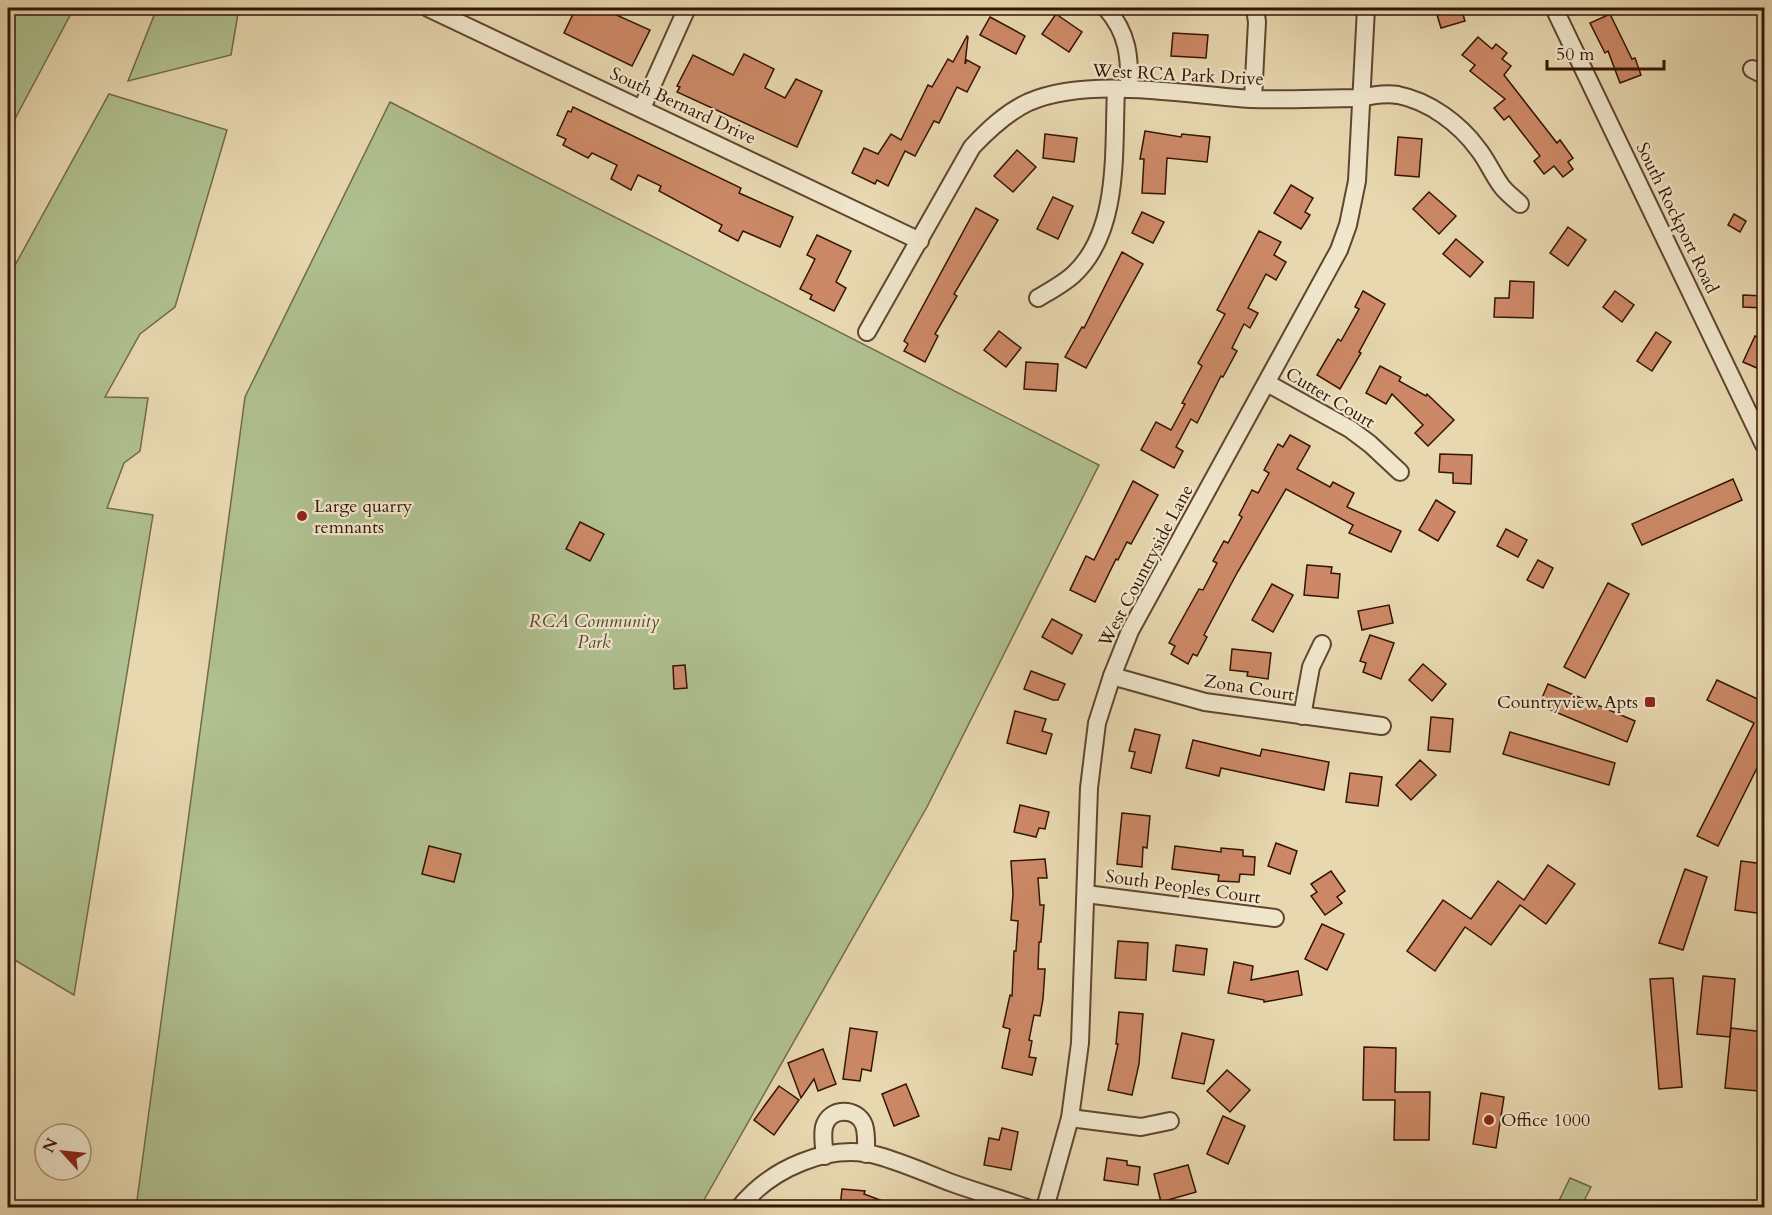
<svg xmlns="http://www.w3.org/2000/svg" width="1772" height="1215" font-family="Cardo,serif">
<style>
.green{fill:#b0c090;stroke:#726a4a;stroke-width:1.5}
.building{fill:#cd8967;stroke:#341404;stroke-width:1.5}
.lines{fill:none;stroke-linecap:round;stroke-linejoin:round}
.minor-casing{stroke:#61452f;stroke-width:20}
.minor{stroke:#f0e6cc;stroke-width:16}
.poi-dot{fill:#8f2418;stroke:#f0e6cc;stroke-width:2}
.labels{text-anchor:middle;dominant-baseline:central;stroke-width:4.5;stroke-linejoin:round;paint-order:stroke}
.street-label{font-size:18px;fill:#341404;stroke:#f0e6cc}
.poi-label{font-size:18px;fill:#341404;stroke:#f0e6cc;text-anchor:start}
.park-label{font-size:18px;font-style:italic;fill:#59482e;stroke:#f0e6cc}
</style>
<rect width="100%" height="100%" fill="#e8d8b0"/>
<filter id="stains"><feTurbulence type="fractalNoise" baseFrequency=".00333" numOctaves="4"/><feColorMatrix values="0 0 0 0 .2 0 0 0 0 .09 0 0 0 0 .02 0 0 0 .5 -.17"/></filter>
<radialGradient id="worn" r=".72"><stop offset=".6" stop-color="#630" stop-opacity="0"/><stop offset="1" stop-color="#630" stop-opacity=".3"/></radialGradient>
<g class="green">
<path d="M 8,8 L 74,8 L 8,132 Z"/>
<path d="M 157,8 L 239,8 L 231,55 L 128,81 Z"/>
<path d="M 109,94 L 227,130 L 175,307 L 140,334 L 105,397 L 148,398 L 140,451 L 124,463 L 107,508 L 153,515 L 74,995 L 8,956 L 8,278 Z"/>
<path d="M 390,102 L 1099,465 L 927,807 L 700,1207 L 136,1208 L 245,397 Z"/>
<path d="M 1570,1178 L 1591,1187 L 1581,1207 L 1556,1207 Z"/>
</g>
<g class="building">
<path d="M 576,8 L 601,8 L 650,30 L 632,66 L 564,33 Z"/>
<path d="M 1435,8 L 1461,8 L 1465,21 L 1441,28 Z"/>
<path d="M 1056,14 L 1082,32 L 1069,52 L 1042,34 Z"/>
<path d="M 1610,14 L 1632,59 L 1635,58 L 1641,75 L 1620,83 L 1608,51 L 1605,53 L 1590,23 Z"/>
<path d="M 990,17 L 1025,36 L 1016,54 L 980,35 Z"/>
<path d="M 1173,33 L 1208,35 L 1206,58 L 1171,56 Z"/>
<path d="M 967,36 L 968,37 L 965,64 L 967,60 L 980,67 L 967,92 L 957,87 L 939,123 L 934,121 L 915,156 L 905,151 L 888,186 L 877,180 L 875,184 L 852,173 L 864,148 L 878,154 L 891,134 L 901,140 L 928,85 L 932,87 L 948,59 L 953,62 Z"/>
<path d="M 1478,37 L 1492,49 L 1496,44 L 1507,53 L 1502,59 L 1511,66 L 1504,75 L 1557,143 L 1560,140 L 1573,158 L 1568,162 L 1573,169 L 1563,177 L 1554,166 L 1544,174 L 1534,161 L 1540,156 L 1509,116 L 1504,120 L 1494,108 L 1505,99 L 1470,71 L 1475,65 L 1462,55 Z"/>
<path d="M 744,54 L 774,69 L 765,88 L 785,98 L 796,79 L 822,91 L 797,147 L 677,92 L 680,87 L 677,86 L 693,55 L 733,75 Z"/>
<path d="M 573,107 L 741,188 L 739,193 L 793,217 L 780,247 L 743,231 L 738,241 L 719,231 L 722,225 L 659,191 L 661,186 L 638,175 L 631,190 L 611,179 L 617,165 L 592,153 L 588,158 L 563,145 L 566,139 L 557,135 L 568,111 L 571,112 Z"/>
<path d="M 1145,131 L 1181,137 L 1182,134 L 1210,137 L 1207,162 L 1167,158 L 1165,194 L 1142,193 L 1144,159 L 1140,159 Z"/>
<path d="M 1045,134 L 1077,138 L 1074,162 L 1043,158 Z"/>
<path d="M 1398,137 L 1422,139 L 1419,177 L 1395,175 Z"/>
<path d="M 1017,150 L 1036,167 L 1013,192 L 994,176 Z"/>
<path d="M 1291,185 L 1313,198 L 1305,212 L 1310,215 L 1301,229 L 1274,213 Z"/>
<path d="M 1429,192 L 1456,216 L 1439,234 L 1413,209 Z"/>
<path d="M 1053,197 L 1073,206 L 1058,239 L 1037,229 Z"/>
<path d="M 976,208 L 998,220 L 954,294 L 957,296 L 935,334 L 938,336 L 925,362 L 904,351 L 908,344 L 904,341 Z"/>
<path d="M 1142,212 L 1164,222 L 1153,243 L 1132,233 Z"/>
<path d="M 1734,214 L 1746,221 L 1740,232 L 1728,225 Z"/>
<path d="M 1568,227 L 1586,240 L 1568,266 L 1550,253 Z"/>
<path d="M 1259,231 L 1281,242 L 1274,255 L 1286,262 L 1276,280 L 1266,274 L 1248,308 L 1258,313 L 1250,328 L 1244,324 L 1232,348 L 1237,351 L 1223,377 L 1221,376 L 1197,423 L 1191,419 L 1176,447 L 1183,451 L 1174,468 L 1141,450 L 1156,422 L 1171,430 L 1185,404 L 1182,403 L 1202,366 L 1198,363 L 1225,314 L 1217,310 Z"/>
<path d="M 817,235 L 851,251 L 836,282 L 846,288 L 834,311 L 810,299 L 812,295 L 800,289 L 815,259 L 807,255 Z"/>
<path d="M 1456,239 L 1483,262 L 1470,277 L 1443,254 Z"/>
<path d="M 1122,252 L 1143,264 L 1086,368 L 1065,357 L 1082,327 L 1084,328 Z"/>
<path d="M 1510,281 L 1534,282 L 1533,318 L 1494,317 L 1495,298 L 1509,298 Z"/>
<path d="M 1363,291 L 1385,304 L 1359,352 L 1361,353 L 1340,389 L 1317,375 L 1338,339 L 1341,341 L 1359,309 L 1355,307 Z"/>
<path d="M 1615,291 L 1634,305 L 1622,322 L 1603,307 Z"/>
<path d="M 1743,295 L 1764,296 L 1764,308 L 1743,307 Z"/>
<path d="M 999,331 L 1021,348 L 1006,367 L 984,350 Z"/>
<path d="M 1656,332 L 1671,342 L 1652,371 L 1637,361 Z"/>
<path d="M 1755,336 L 1764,340 L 1764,371 L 1743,362 Z"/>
<path d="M 1026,362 L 1058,364 L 1056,391 L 1024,389 Z"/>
<path d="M 1380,366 L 1401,377 L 1399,381 L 1426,396 L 1427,394 L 1454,420 L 1428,446 L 1415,433 L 1423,425 L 1392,394 L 1386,404 L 1366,393 Z"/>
<path d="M 1290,435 L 1310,446 L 1297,469 L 1330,487 L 1333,482 L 1354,493 L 1347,507 L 1401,531 L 1391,552 L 1349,533 L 1353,525 L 1286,489 L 1237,573 L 1204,635 L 1207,637 L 1197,656 L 1193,654 L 1188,664 L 1171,654 L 1175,646 L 1169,643 L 1199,589 L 1203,590 L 1217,563 L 1213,561 L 1224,541 L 1228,543 L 1242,517 L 1239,515 L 1252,490 L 1258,493 L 1269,473 L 1264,470 L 1278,444 L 1283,447 Z"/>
<path d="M 1440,454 L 1472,455 L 1471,484 L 1453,483 L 1453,473 L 1439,472 Z"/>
<path d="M 1733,479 L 1742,500 L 1642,545 L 1632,524 Z"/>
<path d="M 1133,481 L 1158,495 L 1131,544 L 1127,542 L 1118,560 L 1116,559 L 1095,602 L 1070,590 L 1086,556 L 1094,560 Z"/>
<path d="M 1436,500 L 1455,512 L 1438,541 L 1419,530 Z"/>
<path d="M 580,522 L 604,534 L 590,561 L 566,549 Z"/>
<path d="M 1506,529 L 1527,540 L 1518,557 L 1497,546 Z"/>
<path d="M 1538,560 L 1553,568 L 1543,588 L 1527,580 Z"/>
<path d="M 1307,565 L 1332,567 L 1331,573 L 1340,574 L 1338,598 L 1304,595 Z"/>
<path d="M 1608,583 L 1629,594 L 1585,678 L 1564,667 Z"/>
<path d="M 1272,584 L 1293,595 L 1273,632 L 1252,620 Z"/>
<path d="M 1389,605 L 1393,623 L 1362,630 L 1358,611 Z"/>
<path d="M 1052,619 L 1082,635 L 1072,654 L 1042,637 Z"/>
<path d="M 1370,635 L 1394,643 L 1381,679 L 1363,672 L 1366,663 L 1360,661 Z"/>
<path d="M 1232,649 L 1271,653 L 1268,679 L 1247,676 L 1248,672 L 1230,670 Z"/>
<path d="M 1423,664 L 1446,684 L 1432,701 L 1409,680 Z"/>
<path d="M 685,665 L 687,688 L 674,689 L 673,666 Z"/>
<path d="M 1031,671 L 1065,684 L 1058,700 L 1053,700 L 1024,689 Z"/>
<path d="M 1717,680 L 1764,702 L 1764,754 L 1718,846 L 1697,836 L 1754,723 L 1707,700 Z"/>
<path d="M 1548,684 L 1635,721 L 1627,742 L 1539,705 Z"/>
<path d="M 1015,711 L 1046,719 L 1042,731 L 1052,734 L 1046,754 L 1007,743 Z"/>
<path d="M 1431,717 L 1453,719 L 1450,752 L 1428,750 Z"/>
<path d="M 1135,729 L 1160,735 L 1151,773 L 1131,768 L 1135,752 L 1129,751 Z"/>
<path d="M 1510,732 L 1615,763 L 1609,785 L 1503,754 Z"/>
<path d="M 1193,740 L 1260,756 L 1262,749 L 1329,762 L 1324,790 L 1221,768 L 1219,776 L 1186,768 Z"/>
<path d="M 1420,760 L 1436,775 L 1411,800 L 1396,785 Z"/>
<path d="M 1350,773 L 1382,777 L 1378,806 L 1346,802 Z"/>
<path d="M 1020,805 L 1049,812 L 1045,829 L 1039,828 L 1036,837 L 1014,832 Z"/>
<path d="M 1122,813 L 1150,816 L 1147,848 L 1143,847 L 1142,867 L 1117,864 Z"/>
<path d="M 1276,843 L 1297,851 L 1290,874 L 1268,866 Z"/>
<path d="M 429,846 L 461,854 L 454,882 L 422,874 Z"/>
<path d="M 1175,846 L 1221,852 L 1221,848 L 1243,850 L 1243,856 L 1255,857 L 1254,875 L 1240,874 L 1239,882 L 1218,881 L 1219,875 L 1172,869 Z"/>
<path d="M 1045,859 L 1047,878 L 1038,878 L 1040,905 L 1044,905 L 1041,942 L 1039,942 L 1038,969 L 1045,969 L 1043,999 L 1040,1016 L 1034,1015 L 1029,1040 L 1032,1041 L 1029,1057 L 1036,1058 L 1032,1075 L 1002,1068 L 1010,1029 L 1003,1027 L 1010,995 L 1012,996 L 1014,951 L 1016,951 L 1018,921 L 1011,920 L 1013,894 L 1011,861 Z"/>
<path d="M 1741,861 L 1764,864 L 1764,914 L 1735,910 Z"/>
<path d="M 1548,865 L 1575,884 L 1546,924 L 1520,905 L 1491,945 L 1465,927 L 1435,971 L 1407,951 L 1443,900 L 1471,919 L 1498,881 L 1524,900 Z"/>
<path d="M 1685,869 L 1707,877 L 1683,950 L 1659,943 Z"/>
<path d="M 1331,871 L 1345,891 L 1337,897 L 1342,903 L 1325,915 L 1311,896 L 1317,892 L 1311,884 Z"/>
<path d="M 1322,924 L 1344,934 L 1327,970 L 1305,959 Z"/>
<path d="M 1118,941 L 1148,943 L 1146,980 L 1115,978 Z"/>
<path d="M 1176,945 L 1207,949 L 1204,975 L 1173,971 Z"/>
<path d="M 1234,962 L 1253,966 L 1251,980 L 1298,971 L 1302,995 L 1264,1002 L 1264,1000 L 1228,993 Z"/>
<path d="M 1703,976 L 1735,979 L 1730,1037 L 1697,1034 Z"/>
<path d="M 1673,978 L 1682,1087 L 1659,1089 L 1650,979 Z"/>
<path d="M 1119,1012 L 1143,1014 L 1139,1064 L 1132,1095 L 1108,1090 L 1118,1044 L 1116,1044 Z"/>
<path d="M 850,1028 L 877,1032 L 871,1071 L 862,1069 L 860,1081 L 843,1079 Z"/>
<path d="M 1731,1028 L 1764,1032 L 1759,1091 L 1725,1088 Z"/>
<path d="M 1182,1033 L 1214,1040 L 1204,1084 L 1172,1078 Z"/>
<path d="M 1364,1047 L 1396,1048 L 1395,1092 L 1430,1092 L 1429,1140 L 1394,1140 L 1395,1100 L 1363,1100 Z"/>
<path d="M 823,1049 L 836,1084 L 818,1091 L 814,1079 L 801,1098 L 788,1063 Z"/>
<path d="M 1227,1070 L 1250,1090 L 1230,1112 L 1207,1091 Z"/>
<path d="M 906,1084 L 919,1116 L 894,1126 L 882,1094 Z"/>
<path d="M 779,1086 L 799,1100 L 774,1135 L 754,1120 Z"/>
<path d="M 1481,1093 L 1504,1097 L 1496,1148 L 1473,1144 Z"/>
<path d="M 1223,1116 L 1245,1126 L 1228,1164 L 1207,1154 Z"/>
<path d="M 1002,1128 L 1018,1132 L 1011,1170 L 984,1165 L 989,1138 L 999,1140 Z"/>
<path d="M 1107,1158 L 1127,1161 L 1127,1165 L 1140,1167 L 1138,1185 L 1104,1180 Z"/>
<path d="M 1188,1165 L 1196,1192 L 1161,1202 L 1154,1174 Z"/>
<path d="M 842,1189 L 865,1191 L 864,1194 L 896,1206 L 896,1208 L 840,1208 Z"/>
</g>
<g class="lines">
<g class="minor-casing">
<g id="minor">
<path d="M 428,8 L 920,241"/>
<path d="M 1106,8 C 1128,33 1130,57 1129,89"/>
<path d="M 1554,8 L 1764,445"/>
<path d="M 1752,69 L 1764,75"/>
<path d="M 1253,99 L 1257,22 L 1255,8"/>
<path d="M 642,108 L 687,8"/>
<path d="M 1038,298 C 1050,291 1063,284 1073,275 C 1121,231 1113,149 1116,90"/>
<path d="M 867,332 L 972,147 C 989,129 1007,112 1029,102 C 1090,76 1186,95 1251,99 C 1288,100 1325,98 1361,98 C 1373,95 1385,93 1398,95 C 1429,101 1460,124 1478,149 C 1487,160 1492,173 1500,184 C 1505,192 1514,198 1520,204"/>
<path d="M 1267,383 L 1350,429 L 1370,444 L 1400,472"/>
<path d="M 1112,676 L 1205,702 L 1382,726"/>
<path d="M 1302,716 L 1311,667 L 1322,644"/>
<path d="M 1086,894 L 1275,918"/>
<path d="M 1070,1118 L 1141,1127 L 1170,1121"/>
<path d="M 825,1156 C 824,1147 822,1136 824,1127 C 829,1107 857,1107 864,1125 C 867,1134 866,1145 866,1154"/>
<path d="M 739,1208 C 770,1169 829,1142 879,1156 C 904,1163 928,1174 952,1183 C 977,1192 1002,1199 1027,1208"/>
<path d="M 1045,1208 L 1070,1118 L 1080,1043 L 1089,788 L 1097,723 L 1112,676 L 1130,631 L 1339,250 L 1348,225 L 1357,181 L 1366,8"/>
</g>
</g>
<use href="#minor" class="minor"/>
</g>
<g class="poi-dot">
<circle cx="302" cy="516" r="6"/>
<rect x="1644" y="696" width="12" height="12" rx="3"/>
<circle cx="1489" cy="1120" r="6"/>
</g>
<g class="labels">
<g class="street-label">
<text transform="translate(1178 75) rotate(3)">West RCA Park Drive</text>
<text transform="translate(683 106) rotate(25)">South Bernard Drive</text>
<text transform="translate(1677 218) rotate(64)">South Rockport Road</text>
<text transform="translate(1330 398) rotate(31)">Cutter Court</text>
<text transform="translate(1146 566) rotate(-62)">West Countryside Lane</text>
<text transform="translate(1249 688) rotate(9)">Zona Court</text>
<text transform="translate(1183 887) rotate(8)">South Peoples Court</text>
</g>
<g class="poi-label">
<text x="314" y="506">Large quarry<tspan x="314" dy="21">remnants</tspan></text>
<text x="1638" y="702" text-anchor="end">Countryview Apts</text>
<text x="1501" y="1120">Office 1000</text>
</g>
<g class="park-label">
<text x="594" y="621">RCA Community<tspan x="594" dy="21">Park</tspan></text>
</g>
</g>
<rect width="1772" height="1215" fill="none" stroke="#e8d8b0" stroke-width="30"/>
<rect x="9" y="9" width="1754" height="1197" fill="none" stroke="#341404" stroke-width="3"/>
<rect x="15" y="15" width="1742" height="1185" fill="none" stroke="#341404" stroke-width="1.5"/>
<g transform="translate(63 1152) rotate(297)"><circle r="28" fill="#f0e6cc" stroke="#a5927c" stroke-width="1.5"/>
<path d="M0-4.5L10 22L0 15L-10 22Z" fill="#8f2418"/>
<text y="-9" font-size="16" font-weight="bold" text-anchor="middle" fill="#341404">N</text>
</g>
<path d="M1547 60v9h117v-9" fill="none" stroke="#341404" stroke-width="3"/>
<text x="1556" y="60" font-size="18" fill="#341404" stroke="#f0e6cc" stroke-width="4.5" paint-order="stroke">50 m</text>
<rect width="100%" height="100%" filter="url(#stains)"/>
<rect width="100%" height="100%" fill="url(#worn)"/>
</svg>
